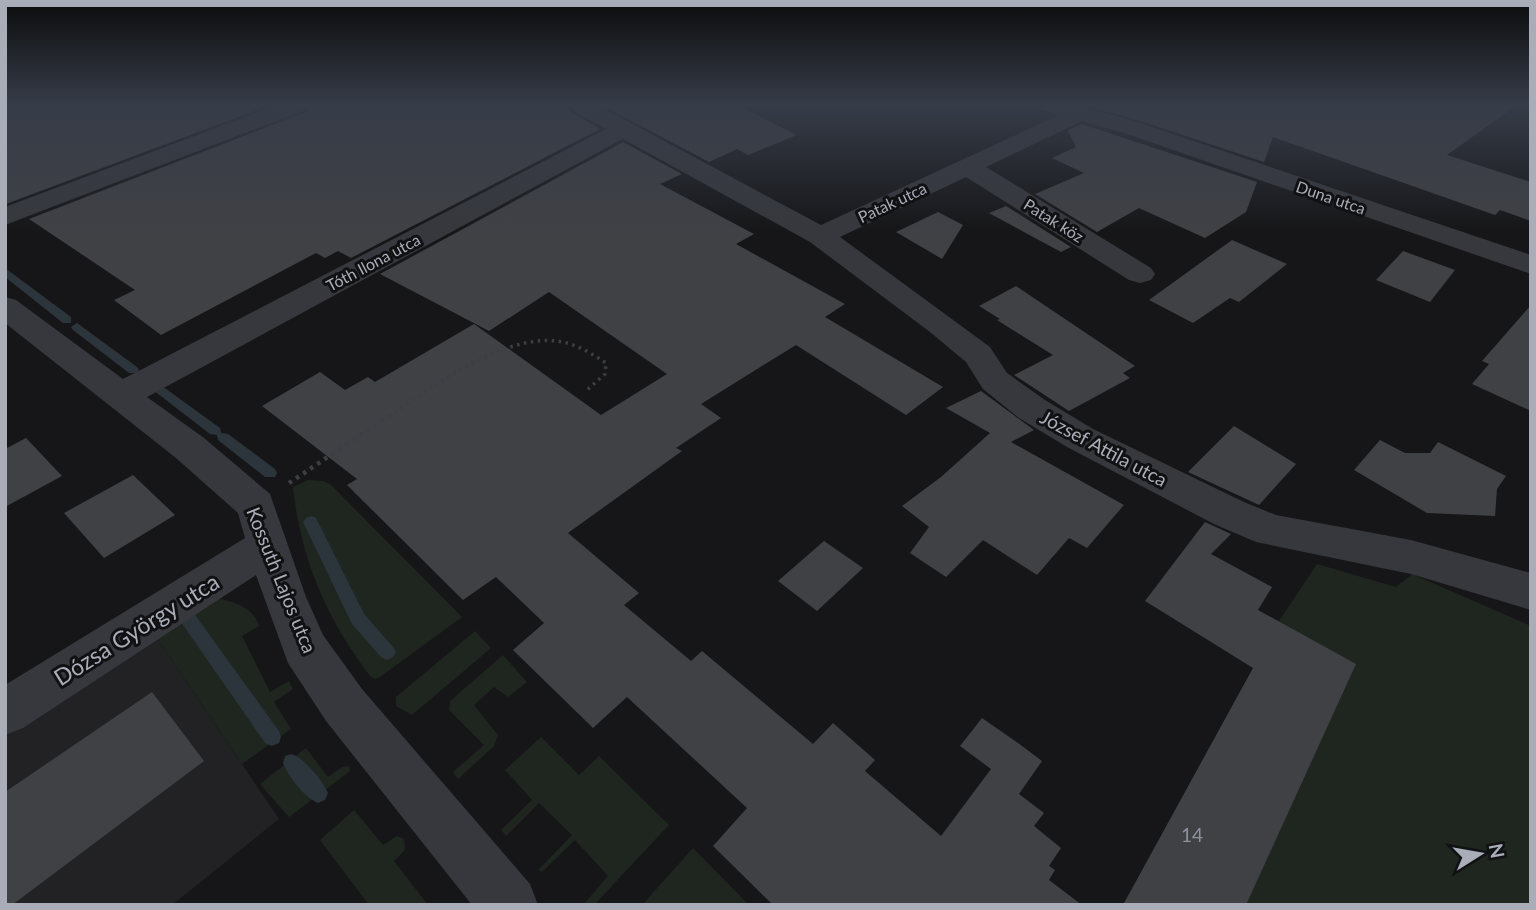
<svg xmlns="http://www.w3.org/2000/svg" width="1536" height="910" font-family="Lato,sans-serif">
<style>
.built{fill:#222225}
.green{fill:#1e261f}
.lines{fill:none;stroke-linecap:round;stroke-linejoin:round}
.stream{fill:#2c353c;fill-rule:evenodd}
.building{fill:#404145}
.path-far1{stroke:#3d3f44;stroke-width:3.5;stroke-dasharray:2.5 4.5;stroke-linecap:butt}
.path{stroke:#3d3f44;stroke-width:4.5;stroke-dasharray:3.5 5;stroke-linecap:butt}
.minor{fill:#37383d;fill-rule:evenodd}
.labels{text-anchor:middle;dominant-baseline:central;stroke-width:6;stroke-linejoin:round;paint-order:stroke}
.far-street-label{font-size:16px;fill:#a8adb8;stroke:#111113}
.street-label{font-size:19px;fill:#a8adb8;stroke:#111113}
.near-number-label{font-size:19px;fill:#8e929b}
.near-street-label{font-size:23px;fill:#a8adb8;stroke:#111113}
</style>
<rect width="100%" height="100%" fill="#161618"/>
<path class="built" d="M 157,638 L 279,819 L 172,905 L 5,905 L 5,736 Z"/>
<g class="green">
<path d="M 308,480 L 323,481 L 330,484 L 462,617 L 380,677 L 375,679 L 370,676 C 327,620 300,557 293,487 Z"/>
<path d="M 1317,564 L 1396,587 L 1412,574 L 1531,626 L 1531,905 L 1123,905 L 1279,621 Z"/>
<path d="M 209,598 C 228,599 254,606 259,626 L 242,636 L 270,692 L 289,681 L 293,689 L 274,702 L 291,729 L 242,764 L 157,638 Z"/>
<path d="M 475,631 L 491,648 L 412,715 L 396,706 L 396,697 Z"/>
<path d="M 503,655 L 527,682 L 508,697 L 494,687 L 474,705 L 498,735 L 494,746 L 458,779 L 453,772 L 484,745 L 449,710 L 450,701 Z"/>
<path d="M 541,737 L 579,775 L 599,756 L 669,825 L 594,905 L 583,905 L 608,876 L 575,840 L 542,872 L 538,870 L 572,835 L 539,803 L 506,836 L 501,830 L 532,800 L 505,770 Z"/>
<path d="M 306,748 L 328,777 L 342,767 L 349,766 L 350,771 L 289,817 L 260,784 Z"/>
<path d="M 354,810 L 383,845 L 397,836 L 404,839 L 405,850 L 394,861 L 428,905 L 369,905 L 320,840 Z"/>
<path d="M 693,848 L 749,905 L 642,905 Z"/>
</g>
<g class="lines">
<g class="stream">
<path d="M 5,268 L 71,317 L 71,323 L 63,323 L 5,277 Z"/>
<path d="M 77,323 L 137,367 L 139,370 L 137,373 L 129,373 L 73,330 L 71,327 Z"/>
<path d="M 158,383 L 220,428 L 221,433 L 228,434 L 275,469 L 277,473 L 275,477 L 265,477 L 218,440 L 217,435 L 210,434 L 153,390 L 152,387 Z"/>
<path d="M 311,516 L 316,518 L 364,614 L 393,647 L 396,652 L 393,657 L 387,660 L 381,657 L 352,624 L 303,522 L 306,518 Z"/>
<path d="M 187,610 L 193,612 L 279,731 L 281,737 L 279,743 L 272,746 L 265,743 L 181,622 L 179,617 L 181,612 Z"/>
<path d="M 292,754 C 305,759 322,780 328,793 L 325,800 L 318,803 C 304,797 288,776 283,763 L 285,756 Z"/>
</g>
</g>
<g class="building">
<path d="M 5,105 L 270,105 L 6,204 Z"/>
<path d="M 312,105 L 566,105 L 571,112 L 600,129 L 351,258 L 338,251 L 325,258 L 316,253 L 161,335 L 114,300 L 135,290 L 29,219 L 306,112 Z"/>
<path d="M 602,105 L 737,105 L 797,135 L 748,155 L 737,149 L 709,162 Z"/>
<path d="M 1084,105 L 1517,105 L 1447,155 L 1531,182 L 1531,221 L 1500,210 L 1495,215 L 1273,137 L 1264,162 L 1141,121 Z"/>
<path d="M 1082,124 L 1257,182 L 1246,212 L 1205,238 L 1139,208 L 1097,232 L 1035,194 L 1084,173 L 1052,158 L 1076,147 L 1068,130 Z"/>
<path d="M 623,142 L 682,174 L 660,184 L 754,234 L 736,244 L 845,304 L 825,317 L 943,387 L 906,415 L 796,345 L 701,404 L 721,418 L 676,448 L 682,451 L 568,533 L 639,593 L 624,605 L 691,661 L 702,651 L 813,744 L 833,723 L 875,760 L 865,771 L 941,836 L 991,769 L 960,746 L 982,718 L 1018,743 L 1042,761 L 1019,794 L 1044,813 L 1034,826 L 1061,848 L 1049,866 L 1055,870 L 1049,880 L 1082,905 L 773,905 L 713,846 L 747,808 L 627,697 L 593,728 L 513,650 L 544,623 L 496,577 L 463,600 L 347,485 L 357,479 L 262,406 L 320,372 L 345,390 L 368,377 L 375,382 L 474,324 L 601,415 L 667,374 L 549,292 L 489,331 L 380,274 Z"/>
<path d="M 1006,206 L 1071,247 L 1061,252 L 989,213 Z"/>
<path d="M 938,212 L 963,225 L 942,259 L 896,232 Z"/>
<path d="M 1232,240 L 1287,264 L 1239,302 L 1230,298 L 1193,323 L 1149,300 Z"/>
<path d="M 1403,251 L 1455,270 L 1430,302 L 1376,280 Z"/>
<path d="M 1016,286 L 1135,366 L 1123,373 L 1130,378 L 1069,411 L 1014,375 L 1053,355 L 997,320 L 1000,319 L 979,306 Z"/>
<path d="M 1531,305 L 1531,411 L 1472,384 L 1489,364 L 1482,361 Z"/>
<path d="M 981,391 L 1034,430 L 1011,442 L 1124,505 L 1087,548 L 1069,538 L 1037,575 L 983,540 L 946,577 L 910,553 L 929,527 L 902,506 L 941,477 L 990,433 L 946,408 Z"/>
<path d="M 1234,426 L 1296,464 L 1259,505 L 1188,472 Z"/>
<path d="M 26,438 L 62,476 L 5,507 L 5,449 Z"/>
<path d="M 1380,440 L 1405,453 L 1430,453 L 1438,442 L 1506,476 L 1497,489 L 1495,516 L 1427,513 L 1354,470 Z"/>
<path d="M 133,475 L 175,515 L 104,558 L 64,513 Z"/>
<path d="M 1205,522 L 1231,534 L 1211,554 L 1272,587 L 1258,610 L 1356,664 L 1246,905 L 1123,905 L 1253,668 L 1145,601 Z"/>
<path d="M 824,541 L 863,568 L 817,611 L 778,581 Z"/>
<path d="M 152,692 L 204,761 L 12,905 L 5,905 L 5,792 Z"/>
</g>
<g class="lines">
<path class="path-far1" d="M 389,416 C 435,386 510,328 567,343 C 581,347 594,355 606,363 L 605,374 L 586,391"/>
<path class="path" d="M 289,483 L 392,414"/>
<g class="minor">
<path d="M 277,105 L 309,105 L 305,110 L 5,225 L 5,207 Z"/>
<path d="M 569,105 L 597,105 L 821,225 L 1059,115 L 1042,110 L 1039,105 L 1075,105 L 1140,123 L 1531,255 L 1531,274 L 1124,133 L 1082,121 L 986,167 L 1151,268 L 1155,274 L 1151,280 L 1140,283 L 1129,280 L 966,177 L 840,237 L 990,347 L 1007,373 L 1045,400 L 1093,429 L 1244,502 L 1276,515 L 1411,540 L 1531,573 L 1531,610 L 1411,574 L 1256,542 L 1214,524 L 1067,447 L 1019,418 L 983,389 L 966,362 L 930,332 L 810,242 L 623,139 L 147,397 L 204,438 L 270,494 L 306,597 L 323,635 L 362,689 L 530,884 L 538,905 L 472,905 L 326,721 L 288,663 L 256,575 L 23,728 L 5,735 L 5,685 L 245,538 L 238,513 L 176,458 L 5,323 L 5,297 L 16,300 L 123,379 L 606,129 L 572,110 Z"/>
</g>
</g>
<linearGradient id="sky" x2="0" y2="1"><stop stop-color="#0c0c0d"/><stop offset="0.45" stop-color="#363c48"/><stop offset="1" stop-color="#363c48" stop-opacity="0"/></linearGradient>
<rect width="1536" height="232" fill="url(#sky)"/>
<g class="labels">
<g class="far-street-label">
<text transform="translate(1331 197) rotate(19)">Duna utca</text>
<text transform="translate(892 202) rotate(-25)">Patak utca</text>
<text transform="translate(1054 220) rotate(32)">Patak köz</text>
<text transform="translate(373 262) rotate(-28)">Tóth Ilona utca</text>
</g>
<g class="street-label">
<text transform="translate(1104 448) rotate(28)">József Attila utca</text>
<text transform="translate(282 580) rotate(68)">Kossuth Lajos utca</text>
</g>
<g class="near-number-label">
<text x="1192" y="834">14</text>
</g>
<g class="near-street-label">
<text transform="translate(136 629) rotate(-32)">Dózsa György utca</text>
</g>
</g>
<rect width="1536" height="910" fill="none" stroke="#a8adb8" stroke-width="14"/>
<g transform="translate(1480 854) rotate(79)" stroke="#111113" stroke-width="5" paint-order="stroke">
<path d="M0-5L12 26L0 18L-12 26Z" fill="#a8adb8"/>
<text y="-10" font-size="19" font-weight="bold" text-anchor="middle" fill="#a8adb8">N</text>
</g>
</svg>
